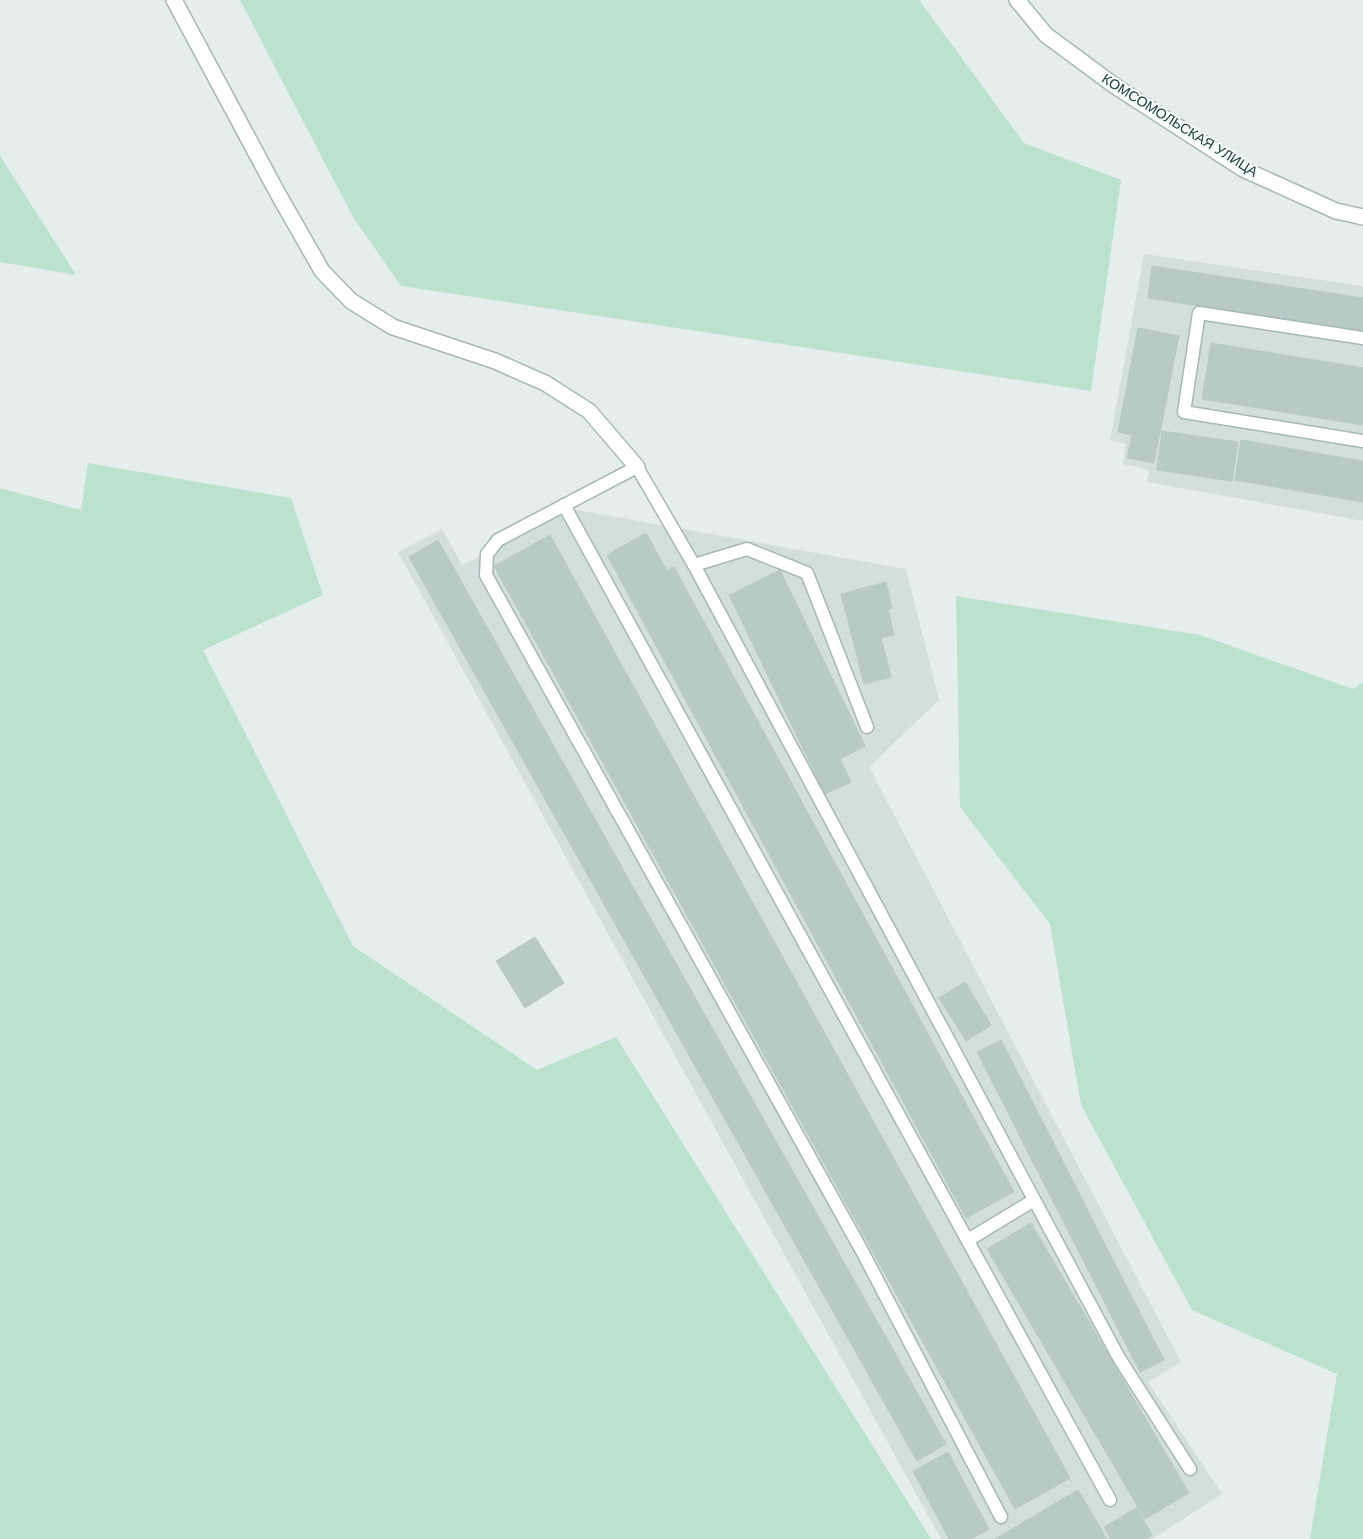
<svg xmlns="http://www.w3.org/2000/svg" width="1363" height="1539" font-family="Helvetica,sans-serif">
<style>
.built{fill:#d2dfdc}
.green{fill:#bce1cd}
.building{fill:#b9cac6;stroke:#b6c9c5}
.lines{fill:none;stroke-linecap:round;stroke-linejoin:round}
.lane-casing{stroke:#a6b8b5;stroke-width:15}
.street-casing{stroke:#a6b8b5;stroke-width:18}
.lane{stroke:#fff;stroke-width:12}
.street{stroke:#fff;stroke-width:15}
.labels{text-anchor:middle;dominant-baseline:central;stroke-width:4.5;stroke-linejoin:round;paint-order:stroke}
.street-label{font-size:14px;fill:#224240;stroke:#f5fbf9}
</style>
<rect width="100%" height="100%" fill="#e4efec"/>
<g class="built">
<path d="M 1144,254 L 1363,286 L 1363,521 L 1147,482 L 1149,470 L 1123,464 L 1126,444 L 1110,440 Z"/>
<path d="M 572,509 L 906,569 L 939,700 L 869,767 L 1181,1362 L 1148,1382 L 1222,1494 L 1152,1539 L 941,1539 L 398,552 L 442,529 L 462,565 Z"/>
</g>
<g class="green">
<path d="M 240,0 L 919,0 L 1024,143 L 1121,180 L 1091,391 L 401,286 L 353,217 Z"/>
<path d="M 0,156 L 76,275 L 0,262 Z"/>
<path d="M 88,463 L 291,498 L 323,595 L 203,650 L 353,946 L 537,1070 L 616,1037 L 931,1539 L 0,1539 L 0,488 L 81,510 Z"/>
<path d="M 956,596 L 1200,635 L 1353,689 L 1363,682 L 1363,1539 L 1310,1539 L 1337,1374 L 1192,1310 L 1081,1105 L 1050,924 L 960,807 Z"/>
</g>
<g class="building">
<path d="M 1152,266 L 1363,298 L 1363,331 L 1148,298 Z"/>
<path d="M 1138,328 L 1179,336 L 1154,463 L 1127,458 L 1132,435 L 1118,432 Z"/>
<path d="M 1211,343 L 1363,368 L 1363,425 L 1202,399 Z"/>
<path d="M 1162,431 L 1238,442 L 1232,481 L 1157,470 Z"/>
<path d="M 1241,440 L 1363,461 L 1363,502 L 1235,480 Z"/>
<path d="M 646,533 L 667,571 L 674,567 L 1014,1192 L 966,1218 L 607,555 Z"/>
<path d="M 550,535 L 1070,1478 L 1015,1509 L 494,566 Z"/>
<path d="M 438,540 L 946,1444 L 917,1461 L 409,557 Z"/>
<path d="M 780,570 L 865,746 L 840,759 L 851,782 L 825,794 L 729,595 Z"/>
<path d="M 886,582 L 892,608 L 888,609 L 894,635 L 881,638 L 891,677 L 864,684 L 841,594 Z"/>
<path d="M 535,937 L 564,983 L 525,1008 L 496,961 Z"/>
<path d="M 965,982 L 991,1025 L 966,1041 L 939,998 Z"/>
<path d="M 1001,1040 L 1164,1360 L 1140,1372 L 977,1052 Z"/>
<path d="M 1031,1223 L 1189,1493 L 1145,1519 L 987,1249 Z"/>
<path d="M 948,1452 L 989,1529 L 971,1539 L 949,1539 L 913,1471 Z"/>
<path d="M 1078,1490 L 1107,1539 L 995,1539 Z"/>
<path d="M 1137,1508 L 1152,1535 L 1146,1539 L 1111,1539 L 1104,1527 Z"/>
</g>
<g class="lines">
<g class="lane-casing">
<g id="lane">
<path d="M 1363,338 L 1199,313 L 1184,412 L 1363,441"/>
<path d="M 564,505 L 1110,1500"/>
<path d="M 694,565 L 747,549 L 807,573 L 867,727"/>
<path d="M 968,1240 L 1034,1200"/>
<path d="M 1001,1517 L 862,1251 L 486,575 L 487,554 L 498,540 L 637,467 L 694,565 L 1119,1358 L 1190,1469"/>
</g>
</g>
<g class="street-casing">
<g id="street">
<path d="M 174,0 L 277,192 L 322,271 L 351,301 L 393,327 L 495,361 L 545,383 L 589,411 L 637,467"/>
<path d="M 1017,0 L 1046,35 L 1115,86 L 1243,169 L 1336,211 L 1363,217"/>
</g>
</g>
<use href="#lane" class="lane"/>
<use href="#street" class="street"/>
</g>
<g class="labels">
<g class="street-label">
<text transform="translate(1180 125) rotate(32)">КОМСОМОЛЬСКАЯ УЛИЦА</text>
</g>
</g>
</svg>
